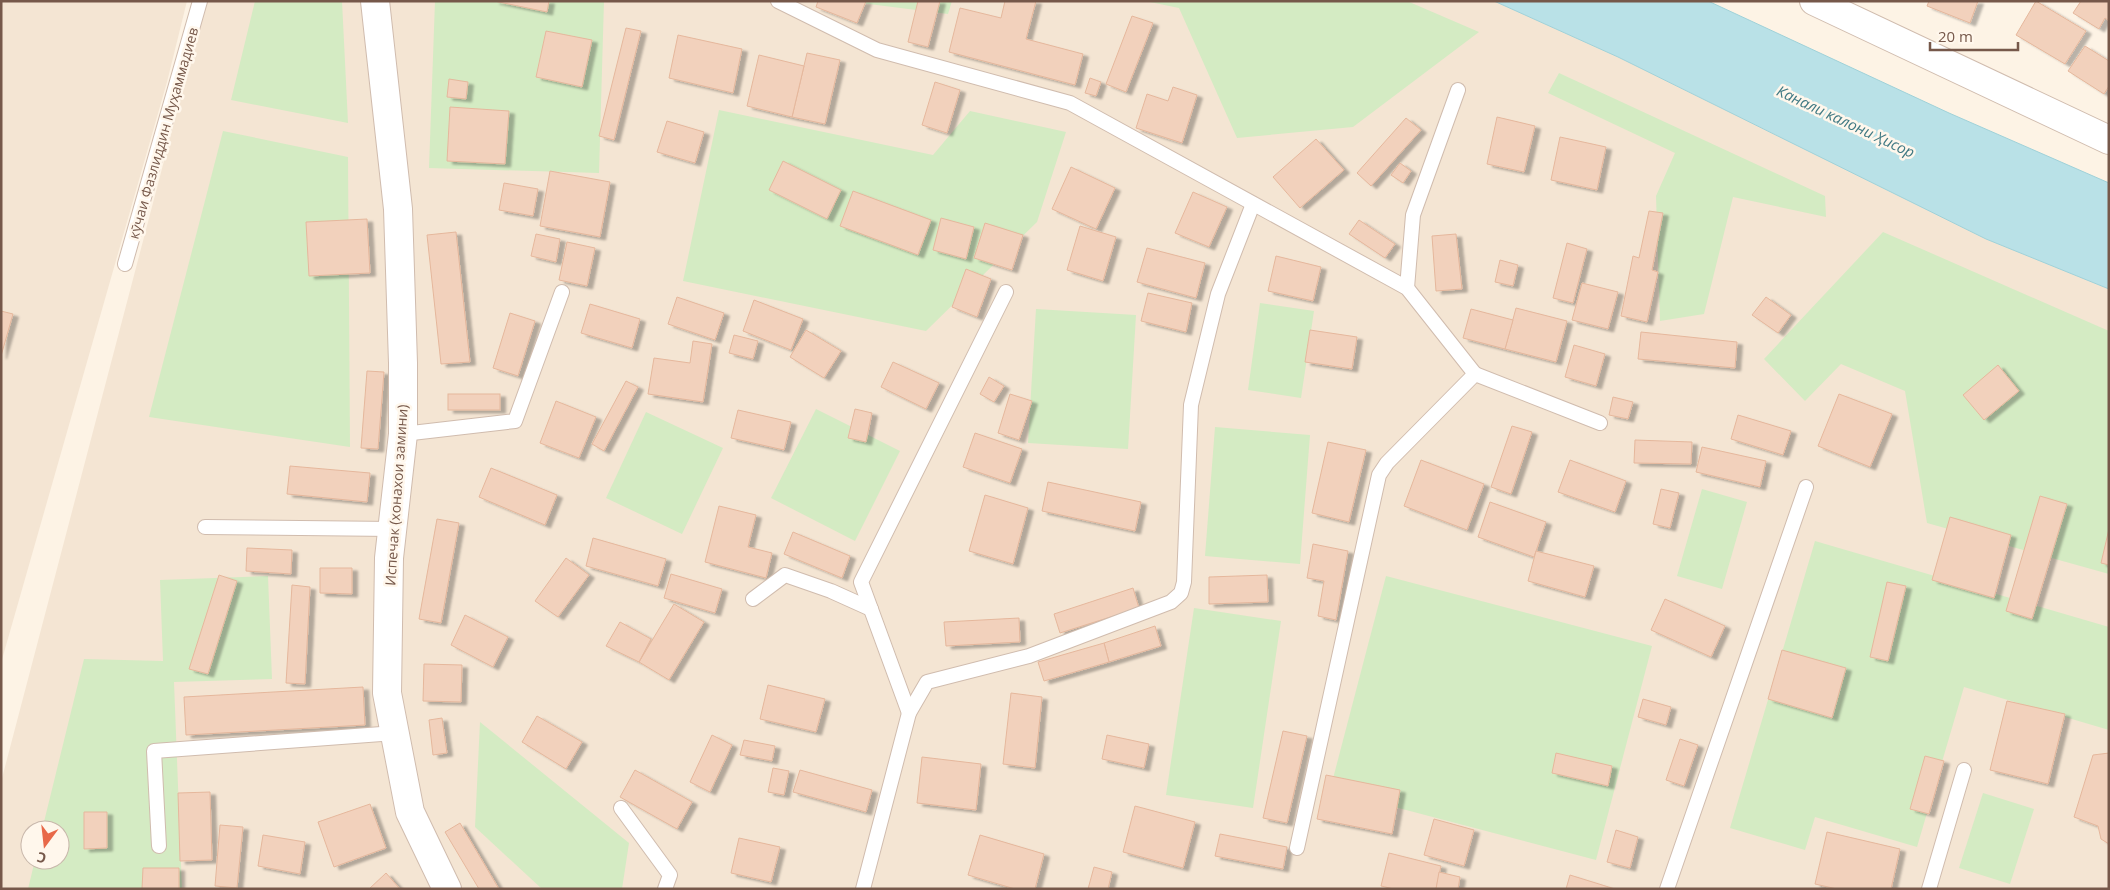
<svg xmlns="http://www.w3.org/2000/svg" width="2110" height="890" font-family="'Open Sans',sans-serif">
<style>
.residential{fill:#f4e5d3;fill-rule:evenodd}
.green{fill:#d4ebc3}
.water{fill:#b9e1e7;stroke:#9fd1d8}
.building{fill:#f2d1bc;stroke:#e5b79c;filter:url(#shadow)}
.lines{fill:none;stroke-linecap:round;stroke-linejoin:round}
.service-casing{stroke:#d0bcae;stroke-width:16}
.minor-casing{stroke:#d0bcae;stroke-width:30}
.tertiary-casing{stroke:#d0bcae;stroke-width:30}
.service{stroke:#fff;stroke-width:14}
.minor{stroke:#fff;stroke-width:28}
.tertiary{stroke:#fff;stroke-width:28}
.labels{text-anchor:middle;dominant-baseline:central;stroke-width:5;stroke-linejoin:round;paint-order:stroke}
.street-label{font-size:14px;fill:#76584a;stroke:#fff7ec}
.water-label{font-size:15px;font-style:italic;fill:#407983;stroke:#fff7ec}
</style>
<defs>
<filter id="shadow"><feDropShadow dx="5.5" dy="3" stdDeviation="1" flood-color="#0004"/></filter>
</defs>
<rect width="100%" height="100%" fill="#fdf3e5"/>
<g class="residential">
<path d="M 1,1 L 187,1 L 167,82 L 1,663 Z"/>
<path d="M 206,1 L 1494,1 L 1618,57 L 1986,239 L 2109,289 L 2109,889 L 1,889 L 1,782 ZM 30,830 L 60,830 L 60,860 L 30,860 Z"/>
</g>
<g class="green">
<path d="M 255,1 L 342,1 L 348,123 L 231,100 Z"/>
<path d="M 435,1 L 604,1 L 599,173 L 429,168 Z"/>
<path d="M 845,1 L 952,1 L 948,14 Z"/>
<path d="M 1145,1 L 1407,1 L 1479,32 L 1353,127 L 1237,138 L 1179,8 Z"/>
<path d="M 1559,73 L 1825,196 L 1826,217 L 1733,197 L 1704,314 L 1660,321 L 1656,196 L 1675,153 L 1548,93 Z"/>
<path d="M 719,110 L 933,155 L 970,111 L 1066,132 L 1037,222 L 926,331 L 683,281 Z"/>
<path d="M 223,131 L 348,157 L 350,447 L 149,417 Z"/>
<path d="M 1883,232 L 2109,331 L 2109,574 L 1927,523 L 1905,391 L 1841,364 L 1805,401 L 1764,359 Z"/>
<path d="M 1260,303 L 1314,311 L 1301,398 L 1248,390 Z"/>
<path d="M 1036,309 L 1136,315 L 1128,449 L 1028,443 Z"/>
<path d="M 816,409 L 900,451 L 855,541 L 771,498 Z"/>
<path d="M 646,412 L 723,448 L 682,534 L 606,498 Z"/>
<path d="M 1215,427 L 1310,435 L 1300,564 L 1205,556 Z"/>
<path d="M 1702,489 L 1747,502 L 1722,589 L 1677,576 Z"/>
<path d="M 1815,541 L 2109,627 L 2109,730 L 1964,687 L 1917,847 L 1815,817 L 1805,850 L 1730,828 Z"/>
<path d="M 268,576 L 272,679 L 174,682 L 182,889 L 28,889 L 35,860 L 60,860 L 60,830 L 42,830 L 84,659 L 163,661 L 160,580 Z"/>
<path d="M 1386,576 L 1652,646 L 1596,860 L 1330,790 Z"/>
<path d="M 1194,608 L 1281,621 L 1253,808 L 1166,795 Z"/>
<path d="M 480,722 L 629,843 L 622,889 L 542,889 L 475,827 Z"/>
<path d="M 1983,793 L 2034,809 L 2010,884 L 1959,868 Z"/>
</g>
<path class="water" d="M 1494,1 L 1708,1 L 1949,113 L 2109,183 L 2109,289 L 1986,239 L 1618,57 Z"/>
<g class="building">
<path d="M 494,1 L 549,1 L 547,12 Z"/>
<path d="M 818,1 L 866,1 L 857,23 L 816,7 Z"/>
<path d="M 918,1 L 940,1 L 928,47 L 908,42 Z"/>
<path d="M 1005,1 L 1036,1 L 1026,39 L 1083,54 L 1075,85 L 949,52 L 960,8 L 1001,18 Z"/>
<path d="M 1929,1 L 1978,1 L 1970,23 L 1927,6 Z"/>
<path d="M 2036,1 L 2086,31 L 2065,64 L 2016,35 Z"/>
<path d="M 2081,1 L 2109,1 L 2109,21 L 2105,18 L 2099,29 L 2073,13 Z"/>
<path d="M 1132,16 L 1153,23 L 1126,92 L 1106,84 Z"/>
<path d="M 626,28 L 641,31 L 614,140 L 599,136 Z"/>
<path d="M 546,31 L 592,40 L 582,87 L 536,77 Z"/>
<path d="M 678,35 L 742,49 L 733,93 L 669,78 Z"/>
<path d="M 2085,46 L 2109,61 L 2109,86 L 2104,94 L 2068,71 Z"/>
<path d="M 807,53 L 840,60 L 825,124 L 792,117 Z"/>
<path d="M 759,55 L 804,66 L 792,117 L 747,106 Z"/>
<path d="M 1090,78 L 1101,82 L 1096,96 L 1085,93 Z"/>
<path d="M 449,79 L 468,82 L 466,99 L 447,97 Z"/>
<path d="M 935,82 L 960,90 L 947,133 L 922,125 Z"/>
<path d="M 1173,87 L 1197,95 L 1182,143 L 1136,128 L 1147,94 L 1168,101 Z"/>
<path d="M 450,107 L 509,111 L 505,164 L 447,161 Z"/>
<path d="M 1497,117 L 1535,126 L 1524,172 L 1487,164 Z"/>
<path d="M 1406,118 L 1421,130 L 1371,186 L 1357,173 Z"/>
<path d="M 667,121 L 704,132 L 695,163 L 657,152 Z"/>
<path d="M 1560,137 L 1606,147 L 1597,190 L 1551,180 Z"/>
<path d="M 1316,139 L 1344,170 L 1300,208 L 1273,177 Z"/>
<path d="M 783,161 L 841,190 L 827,219 L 769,190 Z"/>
<path d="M 1400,163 L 1411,171 L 1403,183 L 1391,175 Z"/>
<path d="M 1071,167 L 1115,188 L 1096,229 L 1052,209 Z"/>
<path d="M 550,171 L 610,182 L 600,237 L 540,226 Z"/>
<path d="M 504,183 L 538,189 L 533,216 L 499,210 Z"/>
<path d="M 853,191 L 931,220 L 918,255 L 840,226 Z"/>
<path d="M 1193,192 L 1227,207 L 1209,247 L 1175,233 Z"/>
<path d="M 1649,211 L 1663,213 L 1652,270 L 1658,272 L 1647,322 L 1621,316 L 1633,256 L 1639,258 Z"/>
<path d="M 941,218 L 974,227 L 966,259 L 933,250 Z"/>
<path d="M 367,219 L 370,273 L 309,276 L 306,222 Z"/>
<path d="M 1359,220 L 1395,244 L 1385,258 L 1349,234 Z"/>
<path d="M 985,223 L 1023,235 L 1012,270 L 974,258 Z"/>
<path d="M 1080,226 L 1116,237 L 1103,281 L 1067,270 Z"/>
<path d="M 456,232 L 470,362 L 441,364 L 427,235 Z"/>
<path d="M 536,234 L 560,239 L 556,262 L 531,256 Z"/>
<path d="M 1456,234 L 1462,289 L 1436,291 L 1432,236 Z"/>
<path d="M 567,242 L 595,248 L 587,286 L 559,280 Z"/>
<path d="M 1567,243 L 1587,249 L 1573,303 L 1553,298 Z"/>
<path d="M 1147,248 L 1205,263 L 1196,298 L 1137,282 Z"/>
<path d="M 1276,256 L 1321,267 L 1313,301 L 1268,291 Z"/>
<path d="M 1500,260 L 1518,265 L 1513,286 L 1495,282 Z"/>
<path d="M 966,269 L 991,279 L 977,317 L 952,307 Z"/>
<path d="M 1582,283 L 1618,292 L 1608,329 L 1572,320 Z"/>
<path d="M 1148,293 L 1192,303 L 1186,332 L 1141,321 Z"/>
<path d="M 677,297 L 724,313 L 715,340 L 668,324 Z"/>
<path d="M 1766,297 L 1791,315 L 1778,333 L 1752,315 Z"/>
<path d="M 754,300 L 803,319 L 791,350 L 743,331 Z"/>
<path d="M 590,304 L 640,319 L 632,348 L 581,333 Z"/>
<path d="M 1516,308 L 1567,321 L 1556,362 L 1505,349 Z"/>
<path d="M 1471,309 L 1513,320 L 1505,349 L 1463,338 Z"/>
<path d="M 1,311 L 13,314 L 1,356 Z"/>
<path d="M 510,313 L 535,321 L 518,376 L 493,368 Z"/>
<path d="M 806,330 L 841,351 L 824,378 L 790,357 Z"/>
<path d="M 1310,330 L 1357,337 L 1352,369 L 1305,362 Z"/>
<path d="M 1641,332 L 1737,342 L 1735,368 L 1638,359 Z"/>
<path d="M 734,335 L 758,341 L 753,359 L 729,353 Z"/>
<path d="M 693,341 L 712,344 L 703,402 L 648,394 L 654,358 L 690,363 Z"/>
<path d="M 1574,345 L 1605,354 L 1596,386 L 1565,377 Z"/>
<path d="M 893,362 L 939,383 L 926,409 L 881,387 Z"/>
<path d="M 1998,365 L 2019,391 L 1984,420 L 1963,395 Z"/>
<path d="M 367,371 L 384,372 L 378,449 L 361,448 Z"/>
<path d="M 989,377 L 1004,386 L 994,402 L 980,394 Z"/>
<path d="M 626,381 L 638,387 L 604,451 L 592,444 Z"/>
<rect x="448" y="394" width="52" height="16"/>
<path d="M 1010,394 L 1032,401 L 1019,440 L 998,433 Z"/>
<path d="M 1839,394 L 1892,414 L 1870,467 L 1818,446 Z"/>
<path d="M 1613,397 L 1633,402 L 1628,419 L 1609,415 Z"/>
<path d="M 556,401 L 596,417 L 579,458 L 540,443 Z"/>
<path d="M 855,409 L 872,413 L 866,442 L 848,438 Z"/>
<path d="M 738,410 L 791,422 L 784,450 L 731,438 Z"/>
<path d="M 1738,415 L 1791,431 L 1783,455 L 1731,439 Z"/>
<path d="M 1512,426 L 1532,432 L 1511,494 L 1491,487 Z"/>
<path d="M 975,433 L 1022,449 L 1010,483 L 963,467 Z"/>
<path d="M 1635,440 L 1692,442 L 1691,464 L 1634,463 Z"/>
<path d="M 1328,442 L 1366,450 L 1349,522 L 1312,513 Z"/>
<path d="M 1702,447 L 1766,461 L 1760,487 L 1696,472 Z"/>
<path d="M 1421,460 L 1484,484 L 1467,530 L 1404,506 Z"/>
<path d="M 1570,460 L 1626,481 L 1615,512 L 1558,492 Z"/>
<path d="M 290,466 L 370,473 L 367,502 L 287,494 Z"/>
<path d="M 491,468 L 557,495 L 545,525 L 479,497 Z"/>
<path d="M 1048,482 L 1141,502 L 1135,531 L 1042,511 Z"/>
<path d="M 1661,489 L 1679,493 L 1670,528 L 1653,524 Z"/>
<path d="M 985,495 L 1028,508 L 1013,564 L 969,551 Z"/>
<path d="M 2040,496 L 2067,504 L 2032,619 L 2006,611 Z"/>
<path d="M 1490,502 L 1546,522 L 1534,557 L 1478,537 Z"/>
<path d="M 719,506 L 756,515 L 748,547 L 772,553 L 766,578 L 705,562 Z"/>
<path d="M 1950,517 L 2011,535 L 1994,598 L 1932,580 Z"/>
<path d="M 437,519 L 459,523 L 441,623 L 419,619 Z"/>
<path d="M 2109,529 L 2109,565 L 2101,563 Z"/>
<path d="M 793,532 L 850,556 L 842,578 L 784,554 Z"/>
<path d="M 593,538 L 666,559 L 658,586 L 586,566 Z"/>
<path d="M 1313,544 L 1348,551 L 1336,620 L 1318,616 L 1324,581 L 1307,578 Z"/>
<path d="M 247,548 L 292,550 L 291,574 L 246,571 Z"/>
<path d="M 1536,551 L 1594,566 L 1585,597 L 1528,581 Z"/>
<path d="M 566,558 L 589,575 L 558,617 L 535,601 Z"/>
<path d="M 320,568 L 352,568 L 352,594 L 320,593 Z"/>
<path d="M 671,574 L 722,589 L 715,613 L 664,598 Z"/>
<path d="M 219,575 L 237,581 L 208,674 L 189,669 Z"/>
<path d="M 1267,575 L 1268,602 L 1209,604 L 1209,577 Z"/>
<path d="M 1887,582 L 1906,586 L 1888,661 L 1870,657 Z"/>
<path d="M 292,585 L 310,587 L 305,684 L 286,683 Z"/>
<path d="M 1133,588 L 1139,608 L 1060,633 L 1054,614 Z"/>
<path d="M 1665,599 L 1725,626 L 1711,657 L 1651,630 Z"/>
<path d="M 674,604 L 704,622 L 669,680 L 639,662 Z"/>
<path d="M 465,615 L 508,637 L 493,667 L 451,645 Z"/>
<path d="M 1019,618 L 1020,642 L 946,646 L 944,622 Z"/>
<path d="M 620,622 L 651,639 L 639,662 L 606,646 Z"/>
<path d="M 1155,626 L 1161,646 L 1109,662 L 1104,643 Z"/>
<path d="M 1104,643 L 1109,662 L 1044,681 L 1038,662 Z"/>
<path d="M 1782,650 L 1846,668 L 1832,718 L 1768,699 Z"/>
<path d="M 424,664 L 462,665 L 461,702 L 423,701 Z"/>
<path d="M 768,685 L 825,699 L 816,732 L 760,719 Z"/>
<path d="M 363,687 L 365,725 L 186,735 L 184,697 Z"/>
<path d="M 1011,693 L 1042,697 L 1035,768 L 1003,764 Z"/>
<path d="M 1643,699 L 1671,707 L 1666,725 L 1638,717 Z"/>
<path d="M 2007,701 L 2065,714 L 2048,784 L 1990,770 Z"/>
<path d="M 537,716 L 582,742 L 566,769 L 522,742 Z"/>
<path d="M 442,718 L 447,753 L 433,755 L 429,720 Z"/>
<path d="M 1283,731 L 1307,736 L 1287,823 L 1263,818 Z"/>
<path d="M 712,735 L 732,745 L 710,792 L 690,782 Z"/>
<path d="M 1107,735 L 1149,744 L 1144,768 L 1102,759 Z"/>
<path d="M 1680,739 L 1698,745 L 1684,786 L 1666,780 Z"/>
<path d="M 744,740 L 775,746 L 772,761 L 740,755 Z"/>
<path d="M 1556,753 L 1612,766 L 1608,786 L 1552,773 Z"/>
<path d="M 2109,753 L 2109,844 L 2101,839 L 2098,826 L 2074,817 L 2093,755 Z"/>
<path d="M 1925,756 L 1944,761 L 1929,814 L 1910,809 Z"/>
<path d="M 922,757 L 981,764 L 976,810 L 917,803 Z"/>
<path d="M 773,768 L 789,771 L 784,795 L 768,792 Z"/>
<path d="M 635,770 L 692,802 L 677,829 L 620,797 Z"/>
<path d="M 800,770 L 872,790 L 866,812 L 793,792 Z"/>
<path d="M 1326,775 L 1400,790 L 1392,834 L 1317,819 Z"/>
<path d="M 210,792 L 212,860 L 180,861 L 178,793 Z"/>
<path d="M 370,804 L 386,848 L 334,867 L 318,822 Z"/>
<path d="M 1135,806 L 1195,822 L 1183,868 L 1123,852 Z"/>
<path d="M 84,812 L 107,812 L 107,848 L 84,849 Z"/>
<path d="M 1434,819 L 1474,830 L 1464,866 L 1424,855 Z"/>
<path d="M 460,823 L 499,889 L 479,889 L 445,832 Z"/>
<path d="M 220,825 L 243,827 L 237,888 L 215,886 Z"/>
<path d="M 1616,830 L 1638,837 L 1630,868 L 1607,862 Z"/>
<path d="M 1827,832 L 1900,849 L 1891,889 L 1837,889 L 1815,884 Z"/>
<path d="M 1220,834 L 1287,847 L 1283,869 L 1215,856 Z"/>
<path d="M 263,835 L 305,842 L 300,874 L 258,866 Z"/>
<path d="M 980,835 L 1044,854 L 1035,889 L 1015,889 L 968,875 Z"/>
<path d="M 739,838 L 780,847 L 771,882 L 731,873 Z"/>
<path d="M 1389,853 L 1441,866 L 1436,889 L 1394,889 L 1381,886 Z"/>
<path d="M 1094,867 L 1112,872 L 1108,889 L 1088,889 Z"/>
<path d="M 143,868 L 179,868 L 179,889 L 142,889 Z"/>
<path d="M 1439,872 L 1460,877 L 1458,889 L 1436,889 Z"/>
<path d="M 386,873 L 400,889 L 369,889 Z"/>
<path d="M 1570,875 L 1615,889 L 1566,889 Z"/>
</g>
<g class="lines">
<g class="service-casing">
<g id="service">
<path d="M 778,1 L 877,50 L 1070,103 L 1407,288 L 1475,374 L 1387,463 L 1379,475 L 1297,848"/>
<path d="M 125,264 L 200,1"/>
<path d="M 1407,288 L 1413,215 L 1458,90"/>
<path d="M 1475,374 L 1600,423"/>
<path d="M 403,434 L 515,421 L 562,292"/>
<path d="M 205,527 L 393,529"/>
<path d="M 753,599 L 785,575 L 831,591 L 871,609"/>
<path d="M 909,713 L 861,582 L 1006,292"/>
<path d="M 621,808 L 670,875 L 665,889"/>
<path d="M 159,846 L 154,751 L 395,733"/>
<path d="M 863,889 L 909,713 L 927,682 L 1029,656 L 1171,602 L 1181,593 L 1184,582 L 1191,405 L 1218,294 L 1253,204"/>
<path d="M 1667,889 L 1806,487"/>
<path d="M 1929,889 L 1964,770"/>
</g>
</g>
<g class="minor-casing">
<path id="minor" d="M 1814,1 L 2109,140"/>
</g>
<g class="tertiary-casing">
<path id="tertiary" d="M 375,1 L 398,209 L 403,363 L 403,434 L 389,558 L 387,693 L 410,812 L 447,889"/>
</g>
<use href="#service" class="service"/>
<use href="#minor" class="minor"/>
<use href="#tertiary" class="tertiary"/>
</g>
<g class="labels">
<g class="street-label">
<text transform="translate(163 133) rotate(-74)">кӯчаи Фазлиддин Муҳаммадиев</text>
<text transform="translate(396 495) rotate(-86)">Испечак (хонахои замини)</text>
</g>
<g class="water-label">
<text transform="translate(1846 121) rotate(25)">Канали калони Ҳисор</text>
</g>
</g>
<rect width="2110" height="890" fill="none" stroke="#76584a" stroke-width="5"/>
<g transform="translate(45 845) rotate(195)"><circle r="24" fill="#fff7ec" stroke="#c8b7ab"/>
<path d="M0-4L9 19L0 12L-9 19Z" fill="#e86949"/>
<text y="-8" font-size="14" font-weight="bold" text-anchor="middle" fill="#76584a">С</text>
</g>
<path d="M1930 42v8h88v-8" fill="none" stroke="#76584a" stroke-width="2.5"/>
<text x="1938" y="42" font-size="15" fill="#76584a" stroke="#fff7ec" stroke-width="4" paint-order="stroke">20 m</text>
</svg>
